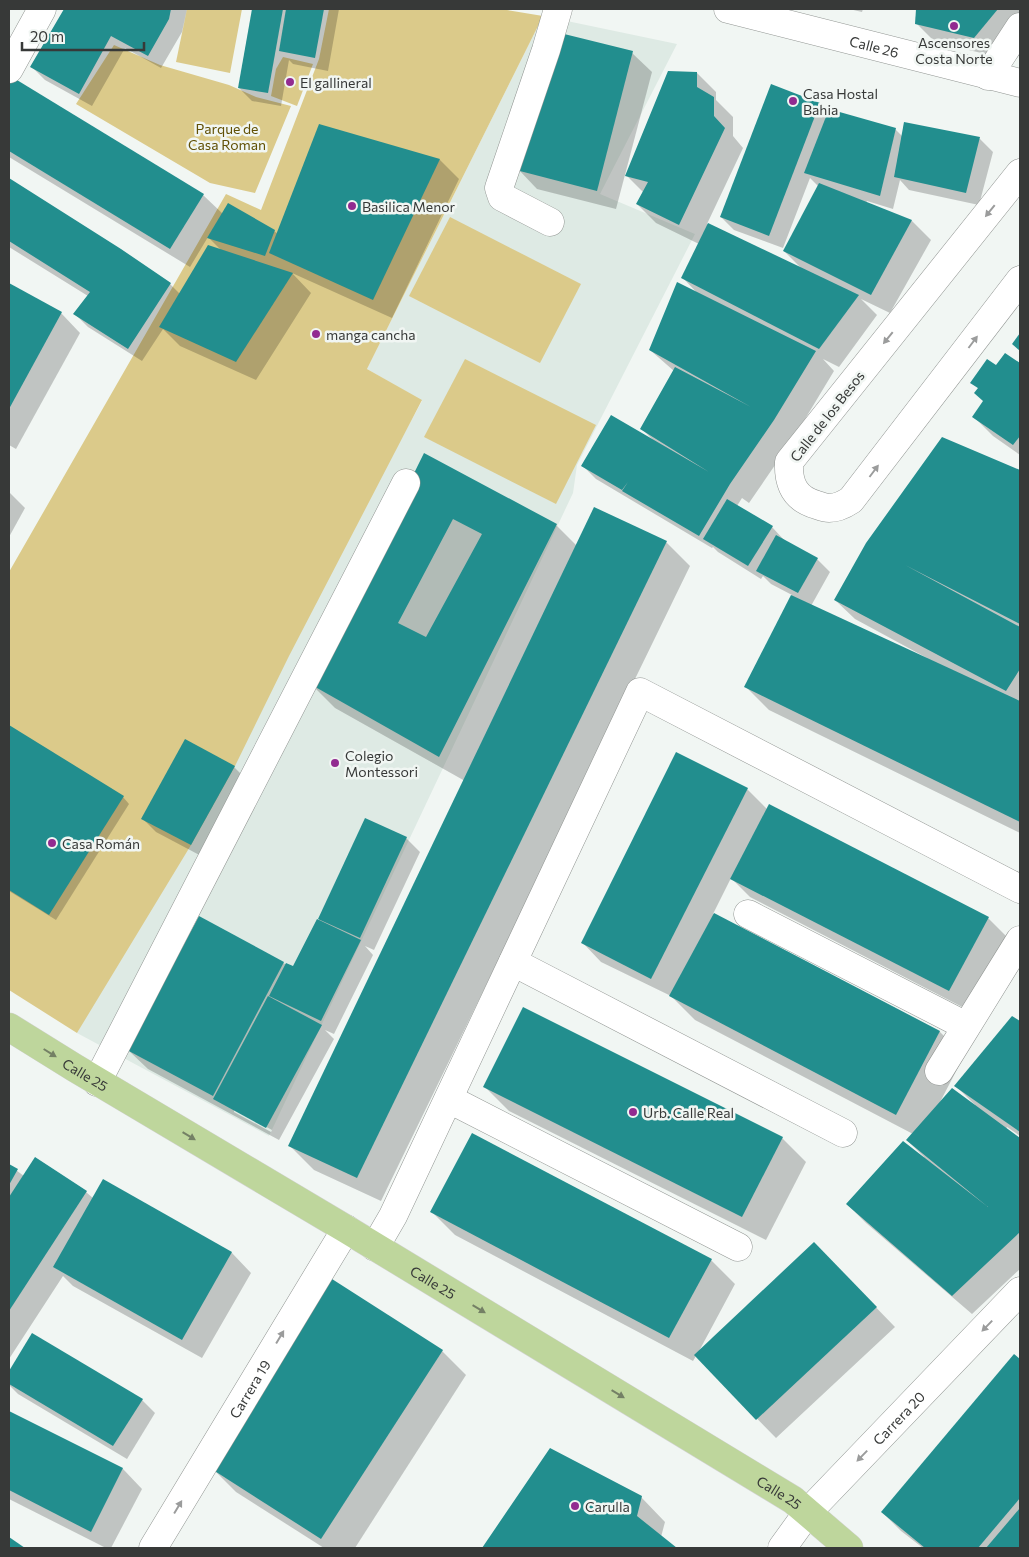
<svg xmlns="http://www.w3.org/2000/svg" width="1029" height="1557" font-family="Commissioner,sans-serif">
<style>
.built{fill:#deeae4}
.green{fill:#dbca8a}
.shadow{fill:#0003;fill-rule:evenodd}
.building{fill:#228e8e;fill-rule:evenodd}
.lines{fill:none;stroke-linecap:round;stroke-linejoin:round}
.minor-casing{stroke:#919592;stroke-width:29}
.major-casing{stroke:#d3d3d3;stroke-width:29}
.minor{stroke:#fff;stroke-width:28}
.major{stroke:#bed69c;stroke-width:28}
.oneway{fill:#9b9c9c}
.oneway2{fill:#748065}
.poi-dot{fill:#922b90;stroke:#f1f6f3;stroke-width:2}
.labels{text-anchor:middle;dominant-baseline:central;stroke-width:5;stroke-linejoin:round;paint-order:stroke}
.poi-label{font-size:14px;fill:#373938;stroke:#f1f6f3;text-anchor:start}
.street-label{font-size:14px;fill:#373938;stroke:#f1f6f3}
.park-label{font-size:14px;fill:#615005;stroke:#f1f6f3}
</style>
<rect width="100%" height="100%" fill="#f1f6f3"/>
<path class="built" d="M 543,16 L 677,44 L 600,194 L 695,234 L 577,465 L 573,493 L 269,1136 L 77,1033 L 422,401 L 367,369 Z"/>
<g class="green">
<path d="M 187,9 L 242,9 L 230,73 L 176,62 Z"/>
<path d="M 329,9 L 501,9 L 543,16 L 367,369 L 422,400 L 289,656 L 235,766 L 191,845 L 77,1033 L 9,990 L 9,572 L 226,194 L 261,210 L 319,59 Z"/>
<path d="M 114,45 L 160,65 L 229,85 L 256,97 L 291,106 L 255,193 L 210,183 L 76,104 Z"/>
<path d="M 283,57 L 313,64 L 297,106 L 271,96 L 276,69 Z"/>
<path d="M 450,217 L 581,284 L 540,363 L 409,296 Z"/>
<path d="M 465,359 L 596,425 L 556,504 L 424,437 Z"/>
</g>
<g class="shadow">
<path d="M 65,9 L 187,9 L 182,32 L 161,68 L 125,48 L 92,106 L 45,80 L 31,66 Z"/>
<path d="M 254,9 L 339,9 L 328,71 L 293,64 L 289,60 L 281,106 L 252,101 L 239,88 Z"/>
<path d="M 849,9 L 863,9 L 862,12 Z"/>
<path d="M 918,9 L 1020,9 L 1020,23 L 994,56 L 935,42 L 916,23 Z"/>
<path d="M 632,53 L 652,72 L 616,209 L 537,189 L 518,169 Z"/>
<path d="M 697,73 L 716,92 L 716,100 L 733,117 L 733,136 L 743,148 L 707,224 L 803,270 L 784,251 L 818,186 L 810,178 L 783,248 L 734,230 L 721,217 L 820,104 L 829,113 L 895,129 L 903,137 L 905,124 L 980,139 L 993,152 L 979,205 L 909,190 L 900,180 L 893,209 L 867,201 L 866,203 L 912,221 L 931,240 L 890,313 L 861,299 L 877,315 L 839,367 L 823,359 L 834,371 L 793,439 L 749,503 L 742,498 L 737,506 L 772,527 L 785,541 L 817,559 L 830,572 L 811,606 L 926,659 L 927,658 L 855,619 L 835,600 L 942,439 L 1020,472 L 1020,833 L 769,710 L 745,686 L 792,595 L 771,584 L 763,576 L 761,579 L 718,552 L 713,547 L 712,548 L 596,479 L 583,466 L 653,440 L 642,429 L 674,371 L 650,350 L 698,294 L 683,278 L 699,244 L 656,223 L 637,204 L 643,192 L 627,176 Z"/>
<path d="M 12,79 L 203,195 L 223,214 L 274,231 L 278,234 L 320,126 L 440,160 L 459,179 L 392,318 L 292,273 L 311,293 L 256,380 L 180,346 L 163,329 L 142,361 L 88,327 L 75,314 L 88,296 L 9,247 L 9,179 L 121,250 L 170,284 L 180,294 L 221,250 L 208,237 L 190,267 L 9,157 L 9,84 Z"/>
<path d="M 9,285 L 61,313 L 80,333 L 16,449 L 9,445 Z"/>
<path d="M 1005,354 L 1020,365 L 1020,455 L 993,436 L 974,417 L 984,402 L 979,389 L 972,383 L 996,367 Z"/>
<path d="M 424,455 L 556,525 L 577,546 L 666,542 L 690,566 L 381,1201 L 314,1170 L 290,1146 L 465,781 L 335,708 L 311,684 Z"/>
<path d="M 9,492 L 25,508 L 9,537 Z"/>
<path d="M 9,726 L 123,797 L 129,804 L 56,920 L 9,891 Z"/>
<path d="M 234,767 L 247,780 L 205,858 L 156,832 L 143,819 Z"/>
<path d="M 747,789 L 767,809 L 988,918 L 1007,937 L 968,1010 L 750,897 L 731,878 L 713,914 L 940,1032 L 964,1056 L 939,1104 L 974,1106 L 975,1105 L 956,1086 L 1012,1017 L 1020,1023 L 1020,1136 L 1007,1127 L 1006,1129 L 1020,1140 L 1020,1269 L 972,1314 L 866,1223 L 847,1204 L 923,1159 L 924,1157 L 907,1140 L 913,1134 L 695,1020 L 671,996 L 601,962 L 582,942 Z"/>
<path d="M 365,820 L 406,838 L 420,852 L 374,950 L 365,946 L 373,955 L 334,1034 L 325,1030 L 334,1039 L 279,1140 L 148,1069 L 128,1050 L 283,963 L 293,968 L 319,920 ZM 234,1109 L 272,1130 L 271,1132 L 234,1112 Z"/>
<path d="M 485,1087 L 782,1138 L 806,1162 L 766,1240 L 509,1111 Z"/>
<path d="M 35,1159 L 86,1192 L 94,1199 L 104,1181 L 232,1253 L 251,1273 L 202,1358 L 73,1286 L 63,1276 L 9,1359 L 9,1165 L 24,1176 Z"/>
<path d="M 432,1212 L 711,1260 L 735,1284 L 698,1353 L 833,1263 L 895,1327 L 776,1438 L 696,1356 L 693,1361 L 455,1235 Z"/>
<path d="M 332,1281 L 442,1351 L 466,1375 L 355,1548 L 324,1548 L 236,1492 L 212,1468 Z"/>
<path d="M 32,1334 L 142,1400 L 155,1413 L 127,1459 L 18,1394 L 9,1385 L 9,1373 Z"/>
<path d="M 1014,1355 L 1020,1361 L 1020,1548 L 923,1548 L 901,1531 L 882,1512 Z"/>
<path d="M 9,1412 L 123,1469 L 142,1489 L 111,1548 L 106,1548 L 9,1499 Z"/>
<path d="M 550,1450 L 641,1497 L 665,1522 L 661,1537 L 675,1548 L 483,1548 Z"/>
</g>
<g class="building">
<path d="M 64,9 L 171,9 L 169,19 L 148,56 L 111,36 L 79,94 L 30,67 Z"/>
<path d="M 252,9 L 283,9 L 268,93 L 238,88 Z"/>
<path d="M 286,9 L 324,9 L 315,58 L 279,51 Z"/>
<path d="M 916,9 L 998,9 L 974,38 L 915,24 Z"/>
<path d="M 552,31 L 633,51 L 597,191 L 516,170 Z"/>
<path d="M 668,71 L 697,72 L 697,87 L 714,97 L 714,116 L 725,128 L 679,225 L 636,204 L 648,182 L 625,176 Z"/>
<path d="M 12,77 L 204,194 L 170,249 L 9,151 L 9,82 Z"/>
<path d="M 771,84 L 820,103 L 769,236 L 720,217 Z"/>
<path d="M 829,109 L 896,128 L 880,196 L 804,173 Z"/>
<path d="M 904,122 L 980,137 L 966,193 L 894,177 Z"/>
<path d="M 319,124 L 440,159 L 373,300 L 269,253 Z"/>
<path d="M 9,178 L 121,249 L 171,283 L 128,349 L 73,314 L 90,292 L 9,241 Z"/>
<path d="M 819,183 L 912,220 L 871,295 L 783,251 Z"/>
<path d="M 228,203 L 275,230 L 265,256 L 207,238 Z"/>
<path d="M 708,223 L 859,295 L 819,349 L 681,278 Z"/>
<path d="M 208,245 L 293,273 L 236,362 L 159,327 Z"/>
<path d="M 677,282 L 816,351 L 774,420 L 730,484 L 699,536 L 622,491 L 628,482 L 622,490 L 581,466 L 611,415 L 709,472 L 640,429 L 675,367 L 751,407 L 649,350 Z"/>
<path d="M 9,283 L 62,312 L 9,409 Z"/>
<path d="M 1020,333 L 1020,351 L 1012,344 Z"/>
<path d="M 1005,353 L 1020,363 L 1020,436 L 1013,445 L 972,417 L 983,401 L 974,393 L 978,388 L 970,383 L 987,359 L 996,365 Z"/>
<path d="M 942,437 L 1020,470 L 1020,624 L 905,565 L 1020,627 L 1020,669 L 1006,691 L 834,600 L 866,543 Z"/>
<path d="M 424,453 L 557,524 L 439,757 L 310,684 ZM 453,519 L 482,534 L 426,637 L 398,623 Z"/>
<path d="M 727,499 L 773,526 L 748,566 L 703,539 Z"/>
<path d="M 594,507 L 667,541 L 357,1178 L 288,1146 Z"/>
<path d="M 776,535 L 818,558 L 798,593 L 756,571 Z"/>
<path d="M 791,595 L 1020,701 L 1020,822 L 744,687 Z"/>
<path d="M 9,725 L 124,796 L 49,915 L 9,890 Z"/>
<path d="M 185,739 L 235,766 L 191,845 L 141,819 Z"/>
<path d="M 676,752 L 748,788 L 651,979 L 581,943 Z"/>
<path d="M 769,804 L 989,917 L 949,991 L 730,879 Z"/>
<path d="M 365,818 L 407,837 L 360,938 L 318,919 Z"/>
<path d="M 714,913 L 940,1031 L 896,1115 L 669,996 Z"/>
<path d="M 199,916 L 284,962 L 213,1096 L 127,1050 Z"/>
<path d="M 317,919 L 361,940 L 321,1021 L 269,996 L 286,963 L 293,966 Z"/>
<path d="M 268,996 L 322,1025 L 266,1128 L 213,1099 Z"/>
<path d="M 523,1007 L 783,1137 L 742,1217 L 483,1087 Z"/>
<path d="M 1012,1016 L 1020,1021 L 1020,1132 L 954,1086 Z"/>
<path d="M 952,1088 L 1020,1138 L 1020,1232 L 952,1296 L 846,1204 L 903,1141 L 988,1207 L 906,1140 Z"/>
<path d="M 472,1133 L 712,1259 L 669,1338 L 430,1212 Z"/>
<path d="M 35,1157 L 87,1191 L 9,1311 L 9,1197 Z"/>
<path d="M 9,1164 L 18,1169 L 9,1185 Z"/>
<path d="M 103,1179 L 232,1252 L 182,1340 L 53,1267 Z"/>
<path d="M 814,1242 L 877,1307 L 756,1420 L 694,1355 Z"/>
<path d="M 332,1279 L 443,1350 L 321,1539 L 210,1468 Z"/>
<path d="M 32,1333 L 143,1399 L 113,1446 L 9,1384 L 9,1371 Z"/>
<path d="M 1014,1354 L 1020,1359 L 1020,1498 L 978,1548 L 925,1548 L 881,1512 Z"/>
<path d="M 9,1411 L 123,1468 L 91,1532 L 9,1490 Z"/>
<path d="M 550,1448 L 642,1496 L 637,1516 L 677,1548 L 482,1548 Z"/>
<path d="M 1020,1508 L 1020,1548 L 986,1548 Z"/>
<path d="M 9,1537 L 25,1548 L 9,1548 Z"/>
</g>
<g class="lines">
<g class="minor-casing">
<g id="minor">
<path id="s1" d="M 728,9 L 1020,83"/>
<path d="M 9,69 L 42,9"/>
<path d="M 988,76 L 1020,27"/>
<path d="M 1020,173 L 789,462 C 788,484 795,499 817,505 C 820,506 825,508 829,508 C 837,508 845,504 851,500 L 1020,280"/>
<path d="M 550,222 L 502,197 L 499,188 L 546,50 L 558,9"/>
<path d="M 748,914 L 966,1026"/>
<path d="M 513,962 L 843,1133"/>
<path d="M 939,1071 L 1020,940"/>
<path d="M 97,1082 L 406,483"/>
<path d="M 449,1099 L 738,1247"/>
<path d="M 375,1247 L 393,1216 L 640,692 L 1020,889"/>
<path id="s2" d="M 153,1548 L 346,1229"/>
<path id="s3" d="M 782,1548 L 808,1512 L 1020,1291"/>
</g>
</g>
<g class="major-casing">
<g id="major">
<path id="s4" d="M 9,1027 L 75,1068 L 346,1229 L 793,1500 L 849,1548"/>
</g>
</g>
<use href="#minor" class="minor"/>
<use href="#major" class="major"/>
</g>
<defs><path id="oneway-solid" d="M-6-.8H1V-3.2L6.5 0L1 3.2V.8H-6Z" transform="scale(1.25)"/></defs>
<g class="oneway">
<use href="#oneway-solid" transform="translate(990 211) rotate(129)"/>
<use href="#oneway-solid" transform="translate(888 338) rotate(129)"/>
<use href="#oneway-solid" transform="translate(973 342) rotate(-53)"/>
<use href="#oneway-solid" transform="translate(874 471) rotate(-53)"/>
<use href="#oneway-solid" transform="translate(987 1326) rotate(134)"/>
<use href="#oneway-solid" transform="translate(280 1337) rotate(-59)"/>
<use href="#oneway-solid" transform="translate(862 1456) rotate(134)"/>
<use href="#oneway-solid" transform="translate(178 1507) rotate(-59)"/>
</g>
<g class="oneway2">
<use href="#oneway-solid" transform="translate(50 1053) rotate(32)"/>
<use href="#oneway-solid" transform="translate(189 1136) rotate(31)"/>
<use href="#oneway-solid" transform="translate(479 1309) rotate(31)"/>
<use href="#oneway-solid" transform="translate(618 1394) rotate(31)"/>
</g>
<g class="poi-dot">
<circle cx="954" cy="26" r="5"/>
<circle cx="290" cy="82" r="5"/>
<circle cx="793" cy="101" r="5"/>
<circle cx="352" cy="206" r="5"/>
<circle cx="316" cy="334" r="5"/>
<circle cx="335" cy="763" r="5"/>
<circle cx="52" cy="843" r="5"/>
<circle cx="633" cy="1112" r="5"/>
<circle cx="575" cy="1506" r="5"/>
</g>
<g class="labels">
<g class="poi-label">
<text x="954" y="42" text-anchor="middle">Ascensores<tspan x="954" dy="16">Costa Norte</tspan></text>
<text x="300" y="82">El gallineral</text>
<text x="803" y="93">Casa Hostal<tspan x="803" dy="16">Bahia</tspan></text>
<text x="362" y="206">Basilica Menor</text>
<text x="326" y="334">manga cancha</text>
<text x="345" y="755">Colegio<tspan x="345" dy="16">Montessori</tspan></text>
<text x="62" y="843">Casa Román</text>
<text x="643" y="1112">Urb. Calle Real</text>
<text x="585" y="1506">Carulla</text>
</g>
<g class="street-label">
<text stroke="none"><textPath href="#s1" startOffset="151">Calle 26</textPath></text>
<text transform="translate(827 416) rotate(-52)">Calle de los Besos</text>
<text stroke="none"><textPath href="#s4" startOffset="90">Calle 25</textPath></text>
<text stroke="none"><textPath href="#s4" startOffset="495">Calle 25</textPath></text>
<text stroke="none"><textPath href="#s2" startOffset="186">Carrera 19</textPath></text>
<text stroke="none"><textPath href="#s3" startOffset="175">Carrera 20</textPath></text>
<text stroke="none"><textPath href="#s4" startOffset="900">Calle 25</textPath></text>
</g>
<g class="park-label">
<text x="227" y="128">Parque de<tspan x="227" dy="16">Casa Roman</tspan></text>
</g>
</g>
<rect width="1029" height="1557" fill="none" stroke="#373938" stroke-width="20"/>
<path d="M22 42v8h122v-8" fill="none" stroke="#373938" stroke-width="2.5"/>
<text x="30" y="42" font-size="15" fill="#373938" stroke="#f1f6f3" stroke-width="4" paint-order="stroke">20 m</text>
</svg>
